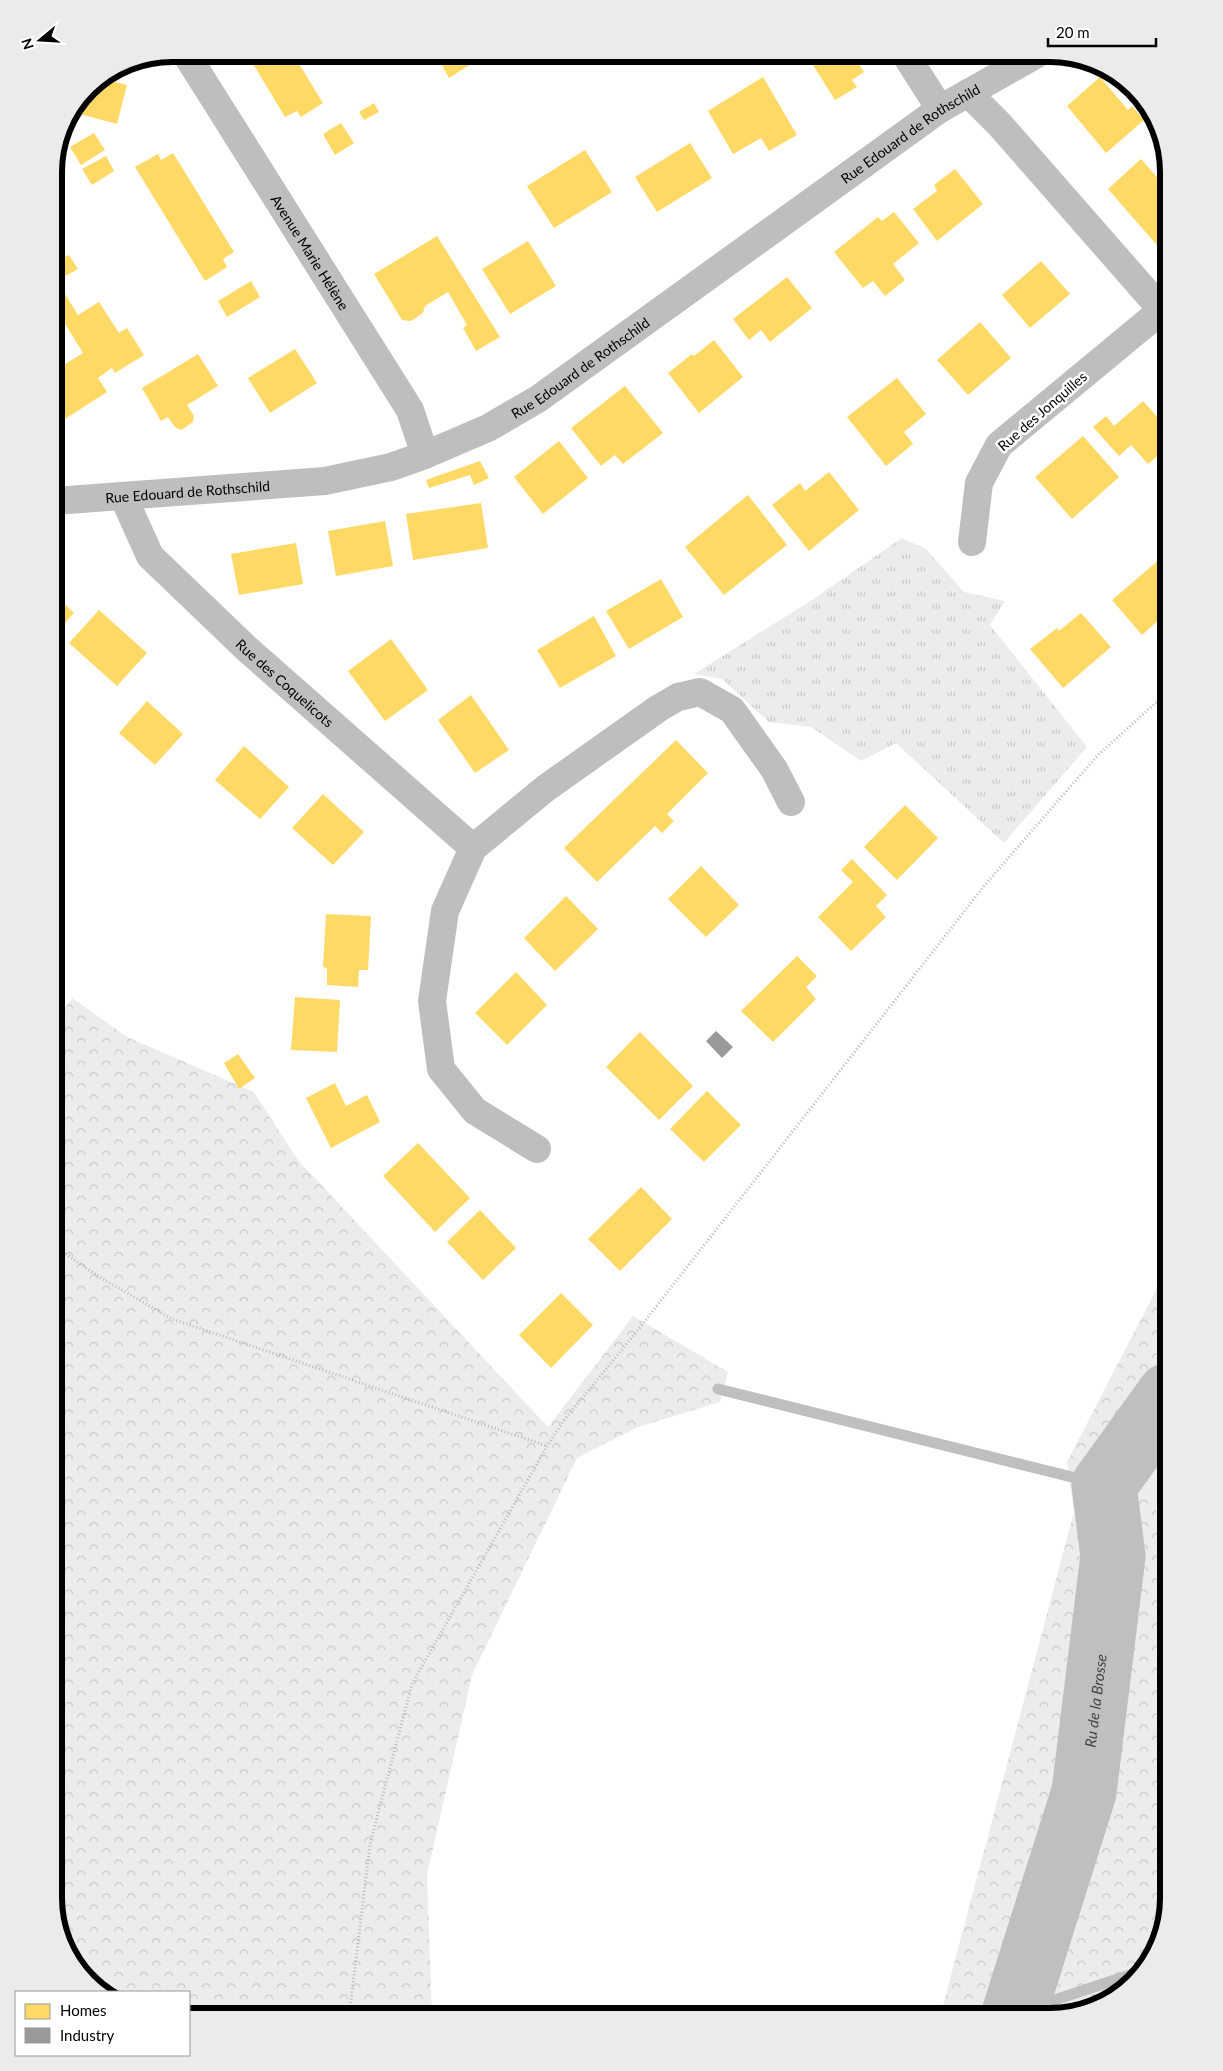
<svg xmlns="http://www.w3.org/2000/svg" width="1223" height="2071" font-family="Lato,sans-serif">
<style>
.grass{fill:url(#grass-tufts)}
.forest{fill:url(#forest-crowns)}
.homes{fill:#ffd966}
.industry{fill:#999}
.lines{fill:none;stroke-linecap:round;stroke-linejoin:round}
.stream{stroke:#bfbfbf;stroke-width:11}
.river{stroke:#bfbfbf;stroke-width:65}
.path{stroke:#b9b9b9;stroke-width:3;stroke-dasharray:1 2.5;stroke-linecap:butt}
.minor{stroke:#bebebe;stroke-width:28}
.labels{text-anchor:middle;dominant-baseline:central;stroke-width:5;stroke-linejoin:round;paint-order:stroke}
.street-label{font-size:14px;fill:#000;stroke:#fff}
.water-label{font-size:15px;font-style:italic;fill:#444;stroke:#fff}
.rim{fill:none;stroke:#000;stroke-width:6}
</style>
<defs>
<pattern id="grass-tufts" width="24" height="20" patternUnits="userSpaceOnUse" patternTransform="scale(1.25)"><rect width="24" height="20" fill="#ececec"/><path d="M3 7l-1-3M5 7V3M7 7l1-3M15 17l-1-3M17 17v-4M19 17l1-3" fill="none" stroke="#c9c9c9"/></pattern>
<pattern id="forest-crowns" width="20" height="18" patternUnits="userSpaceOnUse" patternTransform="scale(1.25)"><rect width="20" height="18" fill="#ececec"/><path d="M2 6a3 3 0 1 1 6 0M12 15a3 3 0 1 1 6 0" fill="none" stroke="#c9c9c9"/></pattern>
</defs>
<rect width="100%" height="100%" fill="#fff"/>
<g class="grass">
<path d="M 902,538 L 926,549 L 964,592 L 1005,601 L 990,625 L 1087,747 L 1004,843 L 896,743 L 861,761 L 811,727 L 769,722 L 722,679 L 694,674 L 812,600 Z"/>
<path d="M 1169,1451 L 1169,1531 L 1146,1495 Z"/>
</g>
<g class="forest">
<path d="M 72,998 L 127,1037 L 254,1092 L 297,1159 L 548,1427 L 633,1316 L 728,1372 L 720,1402 L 638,1427 L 577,1458 L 472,1675 L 427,1875 L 432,2017 L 189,2017 L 189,1992 L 102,1992 L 66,1951 L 54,1899 L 54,1024 Z"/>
<path d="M 1169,1253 L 1169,1451 L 1146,1495 L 1169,1531 L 1169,1899 L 1149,1964 L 1103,2005 L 1051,2017 L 940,2017 L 1074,1512 L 1067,1462 L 1154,1294 Z"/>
</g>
<g class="homes">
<path d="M 247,54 L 293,54 L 323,103 L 301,117 L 297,111 L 285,117 Z"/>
<path d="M 453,54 L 487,54 L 449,78 L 440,62 Z"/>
<path d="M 806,54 L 852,54 L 864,72 L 852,80 L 857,87 L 835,100 Z"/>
<path d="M 763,77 L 797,135 L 769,151 L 761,138 L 733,154 L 708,111 Z"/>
<path d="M 1100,77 L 1128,110 L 1132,106 L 1144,120 L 1106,153 L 1067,106 Z"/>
<path d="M 103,79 L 127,85 L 117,124 L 72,112 L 89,88 Z"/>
<path d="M 374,103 L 379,112 L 364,120 L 359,112 Z"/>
<path d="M 1151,113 L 1157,120 L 1159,129 L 1155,133 L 1144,120 Z"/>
<path d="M 341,123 L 354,143 L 335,155 L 323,134 Z"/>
<path d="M 94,133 L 105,150 L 81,165 L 70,147 Z"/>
<path d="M 690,143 L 712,178 L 657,212 L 635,177 Z"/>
<path d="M 585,150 L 612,192 L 554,228 L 527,186 Z"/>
<path d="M 173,153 L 234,252 L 223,259 L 227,267 L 205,281 L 135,167 L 158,154 L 161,160 Z"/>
<path d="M 106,156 L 114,171 L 92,185 L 82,169 Z"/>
<path d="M 1141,159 L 1169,191 L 1169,259 L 1108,189 Z"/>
<path d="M 955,169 L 983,204 L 937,241 L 913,209 L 937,191 L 934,185 Z"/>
<path d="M 894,212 L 919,243 L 893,264 L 905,280 L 885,296 L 873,281 L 863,288 L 834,252 L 878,217 L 882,221 Z"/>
<path d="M 437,236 L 500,337 L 476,351 L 463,328 L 467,325 L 448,292 L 425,306 L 423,313 L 411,321 L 402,320 L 374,274 Z"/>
<path d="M 528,241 L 556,286 L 510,314 L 482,269 Z"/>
<path d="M 58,250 L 63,258 L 69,255 L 78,269 L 57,281 L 78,315 L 99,302 L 119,333 L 127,328 L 144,355 L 115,373 L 112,368 L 98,378 L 107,392 L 57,424 L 54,419 L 54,371 L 83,353 L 54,306 L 54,252 Z"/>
<path d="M 1041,261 L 1070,294 L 1030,328 L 1002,295 Z"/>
<path d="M 787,277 L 812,308 L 770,342 L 761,330 L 749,340 L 733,319 Z"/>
<path d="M 251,281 L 260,297 L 227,317 L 218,301 Z"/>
<path d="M 980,322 L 1011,358 L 968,395 L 937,360 Z"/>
<path d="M 714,340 L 743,377 L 699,413 L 668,373 L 692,354 L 694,356 Z"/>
<path d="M 295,349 L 317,383 L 270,413 L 248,378 Z"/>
<path d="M 198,354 L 218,386 L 187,405 L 194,416 L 193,422 L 181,430 L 175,427 L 168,417 L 161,421 L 142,388 Z"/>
<path d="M 897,378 L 926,414 L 904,432 L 913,444 L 886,466 L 847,417 Z"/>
<path d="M 625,386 L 663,433 L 623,464 L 615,455 L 601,466 L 571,428 Z"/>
<path d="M 1143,401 L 1169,430 L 1169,446 L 1148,464 L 1131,445 L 1119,456 L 1093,427 L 1106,416 L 1114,426 Z"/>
<path d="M 1083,436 L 1119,477 L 1072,519 L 1035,477 Z"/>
<path d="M 559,441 L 588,478 L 543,514 L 514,477 Z"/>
<path d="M 480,461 L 489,478 L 474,485 L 470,475 L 429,488 L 426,480 Z"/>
<path d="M 829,472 L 859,510 L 809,551 L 772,505 L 800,483 L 805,491 Z"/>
<path d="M 748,495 L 787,545 L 724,595 L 685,547 Z"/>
<path d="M 481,503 L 488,548 L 413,560 L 406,514 Z"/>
<path d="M 385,521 L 393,566 L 336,576 L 328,531 Z"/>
<path d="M 296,543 L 303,584 L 239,595 L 231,554 Z"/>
<path d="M 1160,559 L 1169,570 L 1169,611 L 1142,635 L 1112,600 Z"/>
<path d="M 661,579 L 683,617 L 629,649 L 606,611 Z"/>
<path d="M 54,594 L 74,613 L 54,635 Z"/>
<path d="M 99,610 L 147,653 L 117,686 L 69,643 Z"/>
<path d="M 1081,613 L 1111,647 L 1063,688 L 1030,649 L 1057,628 L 1059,631 Z"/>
<path d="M 594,616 L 616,656 L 560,688 L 537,650 Z"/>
<path d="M 391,639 L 428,690 L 385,721 L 348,671 Z"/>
<path d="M 471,695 L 509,750 L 475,773 L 438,720 Z"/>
<path d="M 147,701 L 183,734 L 155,765 L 119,733 Z"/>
<path d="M 676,740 L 708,773 L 667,814 L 674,821 L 662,833 L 655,826 L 597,882 L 564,848 Z"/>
<path d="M 244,746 L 289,787 L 260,819 L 215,780 Z"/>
<path d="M 323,794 L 364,832 L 333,865 L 292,828 Z"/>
<path d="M 905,805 L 938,838 L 897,880 L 864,847 Z"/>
<path d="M 852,859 L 887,895 L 876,906 L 886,917 L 851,951 L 818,917 L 853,882 L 841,870 Z"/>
<path d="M 701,866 L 739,905 L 706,937 L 668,899 Z"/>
<path d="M 566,896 L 598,929 L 555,971 L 524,938 Z"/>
<path d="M 326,914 L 371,916 L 368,970 L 359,970 L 358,987 L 327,985 L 327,968 L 323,967 Z"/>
<path d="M 797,956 L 817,976 L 806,987 L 816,999 L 773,1042 L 741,1011 Z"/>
<path d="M 516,972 L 547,1005 L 507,1045 L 475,1013 Z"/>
<path d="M 295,997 L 340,1000 L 337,1052 L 291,1050 Z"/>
<path d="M 640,1032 L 693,1086 L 659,1120 L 606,1067 Z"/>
<path d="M 238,1054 L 255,1078 L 239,1089 L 224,1063 Z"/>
<path d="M 335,1083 L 346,1106 L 367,1095 L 380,1122 L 331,1148 L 306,1098 Z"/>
<path d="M 707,1091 L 741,1125 L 704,1162 L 670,1129 Z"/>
<path d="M 418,1143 L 470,1198 L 435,1232 L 383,1176 Z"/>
<path d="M 641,1187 L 672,1219 L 620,1271 L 588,1239 Z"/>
<path d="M 480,1210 L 516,1248 L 483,1280 L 447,1242 Z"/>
<path d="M 561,1293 L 593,1325 L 551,1368 L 519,1335 Z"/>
</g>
<path class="industry" d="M 716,1031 L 733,1047 L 722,1058 L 706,1041 Z"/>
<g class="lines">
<g class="stream">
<path d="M 718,1389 L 1104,1485"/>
<path d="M 1015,2013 L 1142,1971"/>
</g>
<path class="river" id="s1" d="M 1013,2017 L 1084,1792 L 1113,1556 L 1104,1485 L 1169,1395"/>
<g class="path">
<path d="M 54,1246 L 101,1278 L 172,1319 L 547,1446"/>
<path d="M 349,2017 L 370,1844 L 412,1684 L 547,1446 L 565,1419 L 638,1330 L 984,886 L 1097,756 L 1169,691"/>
</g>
<g class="minor">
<path id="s2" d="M 186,54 L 410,410 L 425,455"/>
<path d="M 905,54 L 940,109"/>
<path d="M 968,93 L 1000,125 L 1169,318"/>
<path id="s3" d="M 123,496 L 150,556 L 247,649 L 473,848"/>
<path id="s4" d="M 54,501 L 325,481 L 391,467 L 425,455 L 488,428 L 538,399 L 940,109 L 1037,54"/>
<path d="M 972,542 L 979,483 L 999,445 L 1162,310"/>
<path d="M 537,1149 L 475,1111 L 441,1069 L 432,1001 L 445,911 L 473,848 L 546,788 L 659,708 L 678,697 L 700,692 L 732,710 L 774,769 L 791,802"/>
</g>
</g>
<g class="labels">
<g class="street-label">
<text stroke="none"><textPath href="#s4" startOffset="959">Rue Edouard de Rothschild</textPath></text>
<text stroke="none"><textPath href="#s2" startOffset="234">Avenue Marie Hélène</textPath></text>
<text stroke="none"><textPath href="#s4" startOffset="554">Rue Edouard de Rothschild</textPath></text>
<text transform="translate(1042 411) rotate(-41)">Rue des Jonquilles</text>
<text stroke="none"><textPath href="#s4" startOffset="134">Rue Edouard de Rothschild</textPath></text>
<text stroke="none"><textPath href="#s3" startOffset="251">Rue des Coquelicots</textPath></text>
</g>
<g class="water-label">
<text stroke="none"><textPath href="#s1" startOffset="328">Ru de la Brosse</textPath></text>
</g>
</g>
<path d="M0 0H1223V2071H0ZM172 62H1050A110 110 0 0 1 1160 172V1898A110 110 0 0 1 1050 2008H172A110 110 0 0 1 62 1898V172A110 110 0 0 1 172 62Z" fill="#ebebeb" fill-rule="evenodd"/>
<path class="rim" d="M172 62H1050A110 110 0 0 1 1160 172V1898A110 110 0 0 1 1050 2008H172A110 110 0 0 1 62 1898V172A110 110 0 0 1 172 62Z"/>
<rect x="15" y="1991" width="175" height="65" fill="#ffffff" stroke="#999999"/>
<rect x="25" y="2004" width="25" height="15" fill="#ffd966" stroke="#999999"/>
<text x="60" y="2016" font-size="15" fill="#000000">Homes</text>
<rect x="25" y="2028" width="25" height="15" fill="#999999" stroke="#999999"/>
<text x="60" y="2041" font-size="15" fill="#000000">Industry</text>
<g transform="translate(40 40) rotate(252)" stroke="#ffffff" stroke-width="4" paint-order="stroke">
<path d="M0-4L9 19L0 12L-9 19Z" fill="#000000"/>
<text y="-8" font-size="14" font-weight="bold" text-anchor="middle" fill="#000000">N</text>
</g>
<path d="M1048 38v8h108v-8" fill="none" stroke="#000000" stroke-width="2.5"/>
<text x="1056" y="38" font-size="15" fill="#000000" stroke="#ffffff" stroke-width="4" paint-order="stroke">20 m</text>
</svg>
